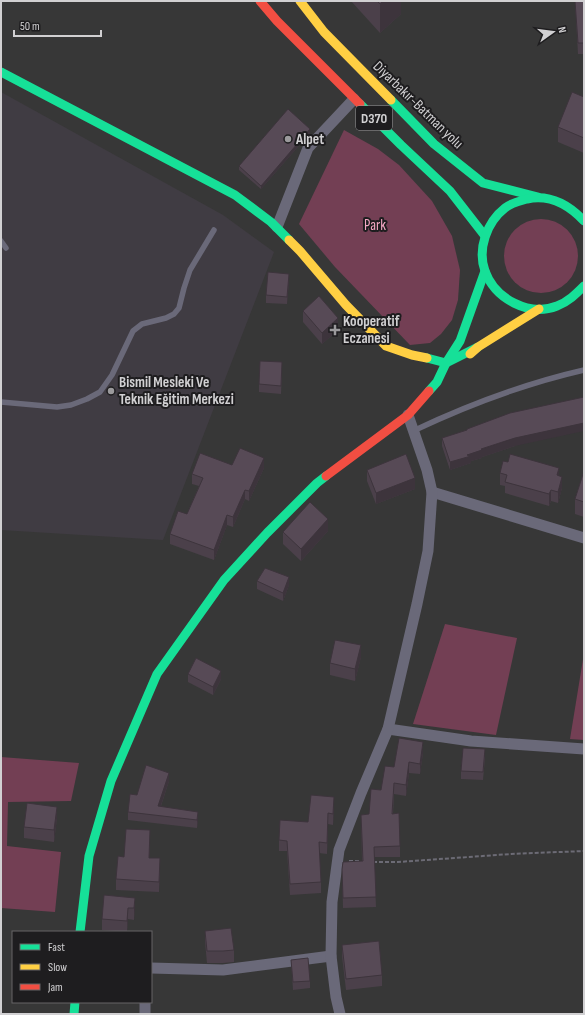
<svg xmlns="http://www.w3.org/2000/svg" width="585" height="1015" font-family="'Sofia Sans Condensed',sans-serif">
<style>
.built{fill:#403c43}
.green{fill:#733f54}
.lines{fill:none;stroke-linecap:round;stroke-linejoin:round}
.path{stroke:#6c6b75;stroke-width:2;stroke-dasharray:4 2;stroke-linecap:butt}
.lane{stroke:#6a6979;stroke-width:5.5}
.street{stroke:#6a6979;stroke-width:11}
.fast{stroke:#16e098;stroke-width:9}
.slow{stroke:#ffcf43;stroke-width:9}
.jam{stroke:#f24e42;stroke-width:9}
.wall{fill:#4b404a}
.shaded-wall{fill:#3d343c}
.building{fill:#574a56;stroke:#3d343c}
.poi-dot{fill:#9b9a9c;stroke:#1e1d1f;stroke-width:1.5}
.labels{text-anchor:middle;dominant-baseline:central;stroke-width:4;stroke-linejoin:round;paint-order:stroke}
.shield{fill:#1e1d1f;stroke:#9b9a9c;stroke-width:1}
.shield-label{font-size:14px;font-weight:bold;fill:#d1d0d2}
.street-label{font-size:15px;fill:#d1d0d2;stroke:#1e1d1f}
.poi-label{font-size:15px;font-weight:bold;fill:#d1d0d2;stroke:#1e1d1f;text-anchor:start}
.park-label{font-size:15px;fill:#f3a7c3;stroke:#1e1d1f}
</style>
<rect width="100%" height="100%" fill="#373737"/>
<path class="built" d="M 1,92 L 223,215 L 274,252 L 163,540 L 1,530 Z"/>
<g class="green">
<path d="M 344,130 L 378,149 L 399,165 L 432,201 L 452,236 L 460,270 L 458,300 L 452,320 L 441,334 L 430,343 L 410,345 L 335,267 L 299,224 Z"/>
<circle cx="541" cy="256" r="37"/>
<path d="M 445,624 L 517,638 L 496,735 L 413,724 Z"/>
<path d="M 584,653 L 584,740 L 570,739 Z"/>
<path d="M 1,757 L 79,763 L 71,801 L 8,802 L 7,846 L 61,852 L 55,912 L 1,908 Z"/>
</g>
<g class="lines">
<g class="path">
<path d="M 349,861 L 359,861"/>
<path d="M 373,862 L 398,862 L 511,854 L 584,851"/>
</g>
<g class="lane">
<path d="M 1,241 L 6,248"/>
<path d="M 1,402 L 57,407 L 71,405 L 87,399 L 100,392 L 112,375 L 133,331 L 142,324 L 166,318 L 174,314 L 179,308 L 184,288 L 190,270 L 214,230"/>
<path d="M 413,431 C 470,404 523,384 584,370"/>
</g>
<g class="street">
<path d="M 277,227 L 308,148 L 354,99"/>
<path d="M 432,492 L 584,538"/>
<path d="M 388,729 L 471,741 L 584,749"/>
<path d="M 151,968 L 223,970 L 331,956"/>
<path d="M 145,1014 L 145,1002"/>
<path d="M 340,1014 L 336,997 L 331,956 L 332,902 L 339,850 L 361,793 L 388,729 L 417,604 L 428,551 L 432,492 L 427,470 L 408,415"/>
</g>
<g class="fast">
<path d="M 1,72 L 235,195 L 271,222 L 289,240"/>
<path d="M 391,100 L 434,144 L 483,183 L 538,197"/>
<path d="M 360,104 L 401,145 L 450,191 L 485,236"/>
<path d="M 584,221 C 569,205 550,194 527,199 C 520,201 511,203 505,208 C 487,222 477,249 485,271 C 495,299 529,317 557,306 C 568,302 576,294 584,286"/>
<path d="M 427,358 L 446,363 L 478,347"/>
<path d="M 429,391 L 437,382 L 446,363 L 460,341 L 485,271"/>
<path d="M 80,932 L 89,856 L 111,781 L 157,674 L 224,580 L 267,533 L 317,483 L 326,476"/>
<path d="M 74,1014 L 75,1002"/>
</g>
<g class="slow">
<path d="M 300,1 L 324,32 L 391,100"/>
<path d="M 289,240 L 300,251 L 346,305 L 386,346 L 412,355 L 427,358"/>
<path d="M 470,354 L 478,347 L 539,309"/>
</g>
<g class="jam">
<path d="M 260,1 L 277,21 L 360,104"/>
<path d="M 326,476 L 408,415 L 429,391"/>
</g>
</g>
<g class="wall">
<path d="M 351,1 L 401,1 L 401,14 L 380,33 Z"/>
<path d="M 575,1 L 584,1 L 584,54 L 578,54 Z"/>
<path d="M 584,97 L 584,153 L 558,142 L 558,127 Z"/>
<path d="M 310,133 L 261,189 L 239,170 L 239,166 Z"/>
<path d="M 289,282 L 287,304 L 266,303 L 266,295 Z"/>
<path d="M 303,311 L 338,330 L 322,344 L 303,322 Z"/>
<path d="M 282,370 L 281,394 L 259,392 L 259,384 Z"/>
<path d="M 467,429 L 515,446 L 482,457 L 482,458 L 471,461 L 471,463 L 450,470 L 442,446 L 442,438 L 467,431 Z"/>
<path d="M 232,465 L 264,468 L 249,501 L 245,499 L 233,527 L 227,525 L 214,560 L 170,544 L 170,534 L 187,514 L 199,486 L 192,484 L 192,474 Z"/>
<path d="M 367,470 L 415,489 L 376,504 L 367,481 Z"/>
<path d="M 584,471 L 584,517 L 575,514 L 575,499 Z"/>
<path d="M 500,473 L 559,476 L 562,488 L 558,503 L 551,501 L 549,506 L 505,493 L 505,486 L 500,485 Z"/>
<path d="M 328,531 L 301,561 L 283,544 L 283,532 Z"/>
<path d="M 257,581 L 289,585 L 283,601 L 257,589 Z"/>
<path d="M 361,657 L 355,681 L 330,675 L 330,663 Z"/>
<path d="M 188,674 L 221,679 L 213,695 L 188,682 Z"/>
<path d="M 423,753 L 420,774 L 409,773 L 406,796 L 394,794 L 393,814 L 400,846 L 400,857 L 374,857 L 376,907 L 343,908 L 342,869 L 362,861 L 361,815 L 369,814 L 394,767 Z"/>
<path d="M 485,757 L 483,780 L 461,779 L 461,771 Z"/>
<path d="M 584,774 L 584,791 L 583,791 Z"/>
<path d="M 169,781 L 161,806 L 198,820 L 197,828 L 128,820 L 128,812 L 137,795 Z"/>
<path d="M 334,808 L 333,825 L 328,824 L 327,854 L 319,853 L 321,882 L 321,893 L 290,895 L 287,851 L 279,851 L 279,840 L 308,822 Z"/>
<path d="M 57,818 L 54,842 L 24,838 L 24,827 Z"/>
<path d="M 150,840 L 149,858 L 160,869 L 159,892 L 116,890 L 116,879 L 124,857 Z"/>
<path d="M 135,898 L 134,920 L 128,919 L 127,932 L 102,930 L 102,919 Z"/>
<path d="M 205,931 L 234,950 L 234,962 L 223,963 L 207,963 L 205,942 Z"/>
<path d="M 342,945 L 382,975 L 382,986 L 346,990 L 342,956 Z"/>
<path d="M 291,960 L 310,981 L 310,988 L 293,990 Z"/>
</g>
<g class="shaded-wall">
<path d="M 383,1 L 401,1 L 401,14 L 380,33 L 380,4 Z"/>
<path d="M 310,129 L 310,133 L 261,189 L 261,186 Z"/>
<path d="M 289,274 L 289,282 L 287,304 L 287,297 Z"/>
<path d="M 338,318 L 338,330 L 322,344 L 322,333 Z"/>
<path d="M 584,423 L 584,431 L 515,446 L 482,457 L 482,458 L 471,461 L 471,463 L 450,470 L 450,462 L 481,449 L 515,438 Z"/>
<path d="M 264,458 L 264,468 L 249,501 L 249,491 Z"/>
<path d="M 559,468 L 559,479 L 557,475 Z"/>
<path d="M 562,477 L 562,488 L 558,503 L 558,492 Z"/>
<path d="M 415,478 L 415,489 L 376,504 L 376,493 Z"/>
<path d="M 245,490 L 245,499 L 233,527 L 233,517 Z"/>
<path d="M 551,490 L 551,501 L 549,506 L 549,494 Z"/>
<path d="M 227,515 L 227,525 L 214,560 L 214,550 Z"/>
<path d="M 328,519 L 328,531 L 301,561 L 301,549 Z"/>
<path d="M 289,577 L 289,585 L 283,601 L 283,593 Z"/>
<path d="M 361,645 L 361,657 L 355,681 L 355,669 Z"/>
<path d="M 221,671 L 221,679 L 213,695 L 213,687 Z"/>
<path d="M 423,742 L 423,753 L 420,774 L 420,764 Z"/>
<path d="M 409,762 L 409,773 L 406,796 L 406,785 Z"/>
<path d="M 169,773 L 169,781 L 158,814 L 158,806 Z"/>
<path d="M 334,797 L 334,808 L 333,825 L 333,814 Z"/>
<path d="M 57,807 L 57,818 L 54,842 L 54,830 Z"/>
<path d="M 198,812 L 198,820 L 197,828 L 197,820 Z"/>
<path d="M 328,813 L 328,824 L 327,854 L 327,843 Z"/>
<path d="M 150,830 L 150,840 L 149,868 L 149,858 Z"/>
<path d="M 160,858 L 160,869 L 159,892 L 159,882 Z"/>
<path d="M 135,898 L 135,909 L 134,920 L 134,908 Z"/>
<path d="M 128,908 L 128,919 L 127,932 L 127,921 Z"/>
</g>
<g class="building">
<path d="M 377,1 L 383,1 L 380,4 Z"/>
<path d="M 575,1 L 584,1 L 584,43 L 578,43 Z"/>
<path d="M 572,92 L 584,97 L 584,138 L 558,127 Z"/>
<path d="M 288,109 L 310,129 L 261,186 L 239,166 Z"/>
<path d="M 268,272 L 289,274 L 287,297 L 266,295 Z"/>
<path d="M 319,296 L 338,318 L 322,333 L 303,311 Z"/>
<path d="M 260,361 L 282,362 L 281,386 L 259,384 Z"/>
<path d="M 584,397 L 584,423 L 515,438 L 481,449 L 482,450 L 467,455 L 471,456 L 450,462 L 442,438 L 467,430 L 467,429 L 510,413 Z"/>
<path d="M 240,448 L 264,458 L 249,491 L 245,490 L 233,517 L 227,515 L 214,550 L 170,534 L 178,511 L 187,514 L 203,478 L 192,474 L 200,453 L 232,465 Z"/>
<path d="M 406,454 L 415,478 L 376,493 L 367,470 Z"/>
<path d="M 510,454 L 559,468 L 557,475 L 562,477 L 558,492 L 551,490 L 549,494 L 505,482 L 507,475 L 500,473 L 503,461 L 508,462 Z"/>
<path d="M 584,471 L 584,502 L 575,499 Z"/>
<path d="M 310,502 L 328,519 L 301,549 L 283,532 Z"/>
<path d="M 265,568 L 289,577 L 283,593 L 257,581 Z"/>
<path d="M 335,640 L 361,645 L 355,669 L 330,663 Z"/>
<path d="M 196,658 L 221,671 L 213,687 L 188,674 Z"/>
<path d="M 399,738 L 423,742 L 420,764 L 409,762 L 406,785 L 394,783 L 392,814 L 399,813 L 400,846 L 374,847 L 376,897 L 343,898 L 342,869 L 343,862 L 363,861 L 361,815 L 369,814 L 371,789 L 381,790 L 385,766 L 394,767 Z"/>
<path d="M 463,748 L 485,749 L 483,772 L 461,771 Z"/>
<path d="M 146,765 L 169,773 L 158,806 L 198,812 L 197,820 L 128,812 L 130,794 L 137,795 Z"/>
<path d="M 311,795 L 334,797 L 333,814 L 328,813 L 327,843 L 319,842 L 321,882 L 290,884 L 287,841 L 279,840 L 280,820 L 308,822 Z"/>
<path d="M 27,803 L 57,807 L 54,830 L 24,827 Z"/>
<path d="M 126,829 L 150,830 L 149,858 L 160,858 L 159,882 L 116,879 L 118,856 L 124,857 Z"/>
<path d="M 104,895 L 135,898 L 134,908 L 128,908 L 127,921 L 102,919 Z"/>
<path d="M 231,928 L 234,950 L 223,951 L 207,951 L 205,931 Z"/>
<path d="M 379,941 L 382,975 L 346,979 L 342,945 Z"/>
<path d="M 308,958 L 310,981 L 293,982 L 291,960 Z"/>
</g>
<g class="poi-dot">
<circle cx="288" cy="139" r="4"/>
<path d="M333 324h4v4h4v4h-4v4h-4v-4h-4v-4h4z"/>
<circle cx="111" cy="391" r="4"/>
</g>
<g class="labels">
<rect class="shield" x="356" y="106" width="36" height="24" rx="3"/>
<g class="shield-label">
<text x="374" y="118">D370</text>
</g>
<g class="street-label">
<text transform="translate(418 105) rotate(44)">Diyarbakır-Batman yolu</text>
</g>
<g class="poi-label">
<text x="296" y="139">Alpet</text>
<text x="343" y="321">Kooperatif<tspan x="343" dy="17">Eczanesi</tspan></text>
<text x="119" y="382">Bismil Mesleki Ve<tspan x="119" dy="17">Teknik Eğitim Merkezi</tspan></text>
</g>
<g class="park-label">
<text x="375" y="225">Park</text>
</g>
</g>
<rect width="585" height="1015" fill="none" stroke="#d1d0d2" stroke-width="4"/>
<rect x="12" y="931" width="140" height="72" fill="#1e1d1f" stroke="#666567"/>
<rect x="20" y="944" width="20" height="6" fill="#16e098" stroke="#666567"/>
<text x="48" y="951" font-size="12" fill="#d1d0d2">Fast</text>
<rect x="20" y="964" width="20" height="6" fill="#ffcf43" stroke="#666567"/>
<text x="48" y="971" font-size="12" fill="#d1d0d2">Slow</text>
<rect x="20" y="984" width="20" height="6" fill="#f24e42" stroke="#666567"/>
<text x="48" y="991" font-size="12" fill="#d1d0d2">Jam</text>
<g transform="translate(553 32) rotate(76)" stroke="#1e1d1f" stroke-width="3" paint-order="stroke">
<path d="M0-3L7 15L0 10L-7 15Z" fill="#d1d0d2"/>
<text y="-6" font-size="11" font-weight="bold" text-anchor="middle" fill="#d1d0d2">N</text>
</g>
<path d="M14 30v6h87v-6" fill="none" stroke="#d1d0d2" stroke-width="2"/>
<text x="20" y="30" font-size="12" fill="#d1d0d2" stroke="#1e1d1f" stroke-width="3" paint-order="stroke">50 m</text>
</svg>
